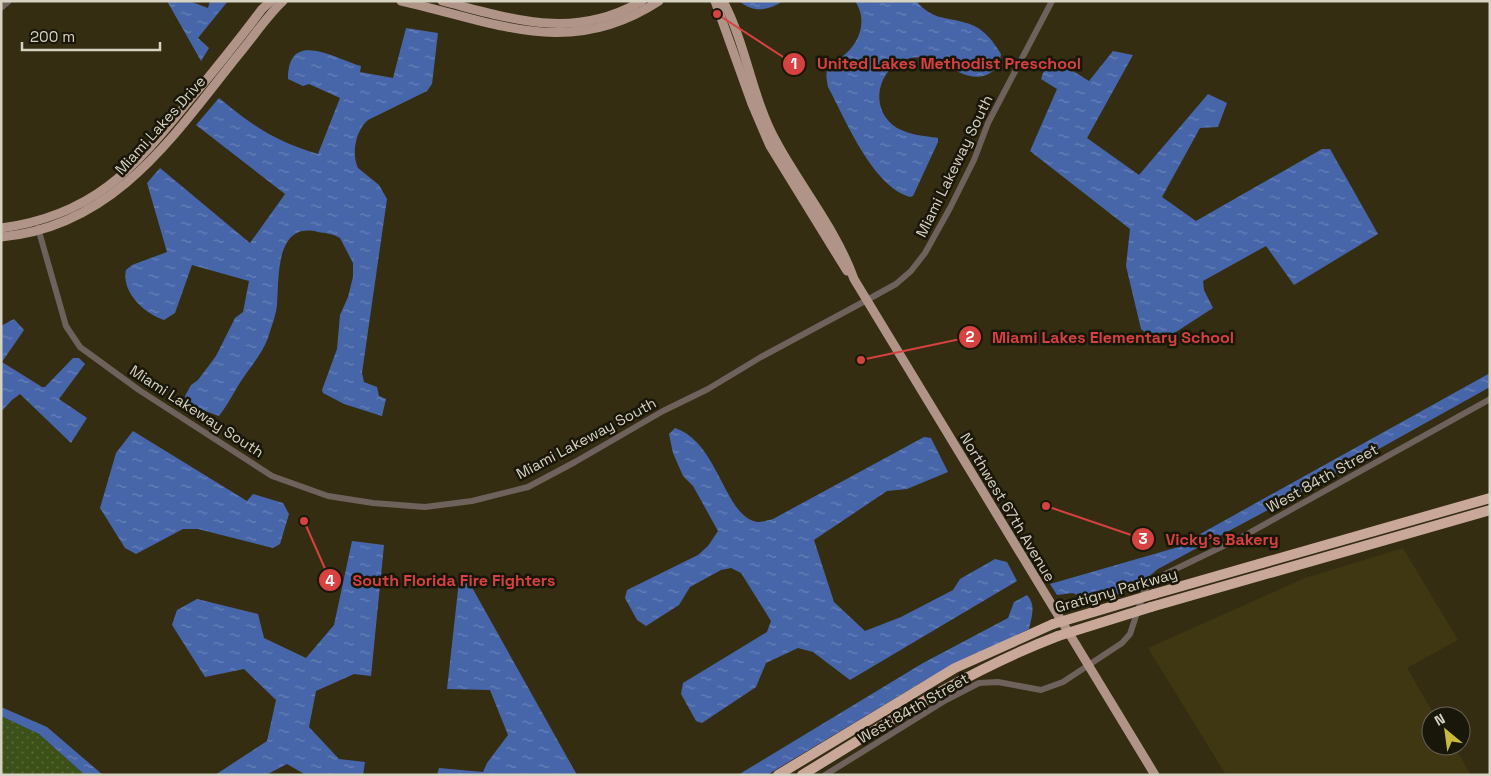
<svg xmlns="http://www.w3.org/2000/svg" width="1491" height="776" font-family="'Space Grotesk',sans-serif">
<style>
.built{fill:#3f3612}
.grass{fill:url(#grass-dots)}
.water{fill:url(#water-ripples)}
.lines{fill:none;stroke-linecap:round;stroke-linejoin:round}
.minor{stroke:#6f625c;stroke-width:6}
.major{stroke:#b09488;stroke-width:9}
.highway{stroke:#c9a89a;stroke-width:10}
.highway-bridge{stroke:#c9a89a;stroke-width:10}
.labels{text-anchor:middle;dominant-baseline:central;stroke-width:5;stroke-linejoin:round;paint-order:stroke}
.street-label{font-size:15px;fill:#d7d3c3;stroke:#19160a}
.leader{fill:none;stroke:#d6423f;stroke-width:2}
.callout-dot{fill:#d6423f;stroke:#19160a;stroke-width:2}
.mark-label{font-size:15px;text-anchor:middle;font-weight:bold;fill:#fff}
.callout-label{font-size:16px;text-anchor:middle;font-weight:bold;fill:#d6423f;stroke:#19160a;stroke-width:5;stroke-linejoin:round;paint-order:stroke}
</style>
<defs>
<pattern id="grass-dots" width="8" height="8" patternUnits="userSpaceOnUse" patternTransform="scale(1.25)"><rect width="8" height="8" fill="#3b5117"/><path d="M2 2h.1M6 6h.1" fill="none" stroke="#576937" stroke-width="1.8" stroke-linecap="round"/></pattern>
<pattern id="water-ripples" width="26" height="14" patternUnits="userSpaceOnUse" patternTransform="scale(1.25)"><rect width="26" height="14" fill="#4766aa"/><path d="M2 4q2-2 4 0t4 0M15 11q2-2 4 0t4 0" fill="none" stroke="#6982b7"/></pattern>
</defs>
<rect width="100%" height="100%" fill="#342d12"/>
<path class="built" d="M 1403,548 L 1458,640 L 1407,668 L 1435,716 L 1431,716 L 1431,746 L 1454,746 L 1471,775 L 1226,775 L 1148,648 L 1305,578 Z"/>
<path class="grass" d="M 1,716 L 39,734 L 85,775 L 1,775 Z"/>
<g class="water">
<path d="M 167,1 L 189,1 L 208,8 L 210,1 L 228,1 L 198,38 L 209,48 L 201,61 Z"/>
<path d="M 739,1 L 783,1 C 767,11 754,13 739,1 Z"/>
<path d="M 855,1 L 916,1 C 934,21 944,16 966,23 C 983,27 993,41 1001,54 L 999,66 C 965,100 941,41 900,62 C 875,75 871,112 897,128 C 910,135 924,136 938,138 L 938,142 L 913,196 L 910,197 C 872,186 846,120 828,87 C 827,80 825,74 828,68 C 831,63 839,60 843,56 C 860,43 868,20 855,1 Z"/>
<path d="M 406,28 L 438,33 L 432,84 L 427,91 L 368,120 C 356,130 351,153 358,168 L 379,185 L 387,199 L 362,373 L 364,382 L 377,387 L 379,396 L 386,399 L 382,416 L 344,404 L 323,393 L 322,390 L 337,349 L 340,315 L 348,297 L 353,277 L 353,263 L 340,238 C 334,234 325,233 318,232 C 275,221 279,278 277,305 C 276,315 271,328 268,338 C 263,351 256,360 248,371 C 237,385 230,402 219,416 L 188,405 L 185,396 L 191,385 L 198,380 L 216,356 L 235,318 L 243,312 L 249,281 L 192,265 L 175,313 L 164,320 C 145,314 121,292 126,270 L 132,265 L 167,252 L 147,183 L 160,168 L 250,243 L 285,194 L 196,125 L 219,98 C 253,126 275,141 318,154 L 340,98 L 309,84 L 303,86 L 288,79 C 288,28 335,59 361,66 L 360,72 L 393,78 Z"/>
<path d="M 1113,51 L 1133,55 L 1087,138 L 1139,175 L 1208,94 L 1227,103 L 1218,127 L 1200,128 L 1162,197 L 1196,221 L 1322,149 L 1330,149 L 1378,234 L 1294,285 L 1266,246 L 1203,281 L 1204,290 L 1213,308 L 1165,339 L 1153,339 L 1141,329 L 1126,266 L 1130,229 L 1030,151 L 1057,89 L 1041,79 L 1046,64 L 1060,63 L 1089,81 Z"/>
<path d="M 14,319 L 24,330 L 2,362 L 42,387 L 45,387 L 73,358 L 79,358 L 85,364 L 59,399 L 87,418 L 71,443 L 20,394 L 12,400 L 1,412 L 1,326 Z"/>
<path d="M 1490,373 L 1490,387 L 1307,489 L 1158,569 L 1137,586 L 1094,604 L 1073,593 L 1057,595 L 1050,584 L 1175,548 Z"/>
<path d="M 675,428 C 719,442 724,518 758,522 C 763,522 769,520 773,519 L 924,437 L 931,438 L 948,472 L 907,489 L 887,491 L 814,540 L 834,602 L 865,631 L 901,617 L 953,590 L 960,579 L 995,559 L 1007,562 L 1017,581 L 850,680 L 813,652 L 798,648 L 766,663 L 756,687 L 702,723 L 696,721 L 681,694 L 683,683 L 767,632 L 771,621 L 741,573 L 731,568 L 721,570 L 690,587 L 679,605 L 646,626 L 637,620 L 625,598 L 627,590 L 698,555 L 708,546 L 718,531 L 693,486 L 683,476 L 673,453 L 669,434 Z"/>
<path d="M 133,431 L 247,501 L 253,494 L 283,503 L 289,514 L 280,544 L 273,548 L 198,529 L 183,529 L 136,554 L 125,548 L 100,508 L 116,453 Z"/>
<path d="M 352,541 L 384,545 L 371,676 L 354,674 L 316,691 L 309,727 L 339,759 L 365,762 L 363,775 L 306,775 L 287,764 L 266,775 L 215,775 L 267,741 L 276,700 L 244,669 L 205,677 L 172,625 L 177,610 L 197,599 L 258,614 L 264,638 L 306,658 L 334,625 Z"/>
<path d="M 465,575 L 577,775 L 437,775 L 439,768 L 483,772 L 487,763 L 508,735 L 490,690 L 447,689 L 459,581 Z"/>
<path d="M 1027,595 C 1036,605 1032,616 1029,629 L 929,678 L 767,775 L 738,775 L 923,663 L 1008,618 L 1014,602 Z"/>
<path d="M 1,707 L 47,727 L 103,775 L 85,775 L 39,734 L 1,716 Z"/>
</g>
<g class="lines">
<g class="minor">
<path d="M 1,8 L 9,1"/>
<path d="M 38,228 L 66,326 L 80,347 L 139,390 L 272,476 L 328,496 L 373,503 L 425,507 L 472,501 L 528,487 L 575,462 L 663,411 L 708,389 L 761,357 L 867,300 L 896,284 L 911,271 L 925,253 L 950,208 L 974,160 L 988,123 L 1052,1"/>
<path d="M 825,775 L 946,700 L 979,683 L 998,682 L 1041,690 L 1063,682 L 1122,643 L 1130,634 L 1145,589 L 1159,577 L 1240,538 L 1490,399"/>
</g>
<g class="major">
<path d="M 401,1 C 496,22 569,60 659,1"/>
<path d="M 442,1 C 513,19 573,41 642,1"/>
<path d="M 715,1 L 752,104 L 770,146 L 847,271"/>
<path d="M 723,1 C 747,46 752,99 777,143 C 802,189 836,229 854,279 L 1155,775"/>
<path d="M 1,228 C 92,216 133,170 188,102 C 213,72 238,41 262,9 L 271,1"/>
<path d="M 1,237 C 115,227 174,135 239,54 C 254,36 267,16 283,1"/>
</g>
<g class="highway">
<path d="M 1154,594 L 1490,498"/>
<path d="M 1151,607 L 1490,510"/>
<path d="M 778,775 L 955,668 L 1053,624"/>
<path d="M 802,775 C 887,723 964,672 1058,636"/>
</g>
<g class="highway-bridge">
<path d="M 1053,624 L 1154,594"/>
<path d="M 1058,636 L 1151,607"/>
</g>
</g>
<g class="labels">
<g class="street-label">
<text transform="translate(160 125) rotate(-48)">Miami Lakes Drive</text>
<text transform="translate(954 166) rotate(-64)">Miami Lakeway South</text>
<text transform="translate(197 411) rotate(33)">Miami Lakeway South</text>
<text transform="translate(586 438) rotate(-28)">Miami Lakeway South</text>
<text transform="translate(1322 478) rotate(-29)">West 84th Street</text>
<text transform="translate(1008 507) rotate(59)">Northwest 67th Avenue</text>
<text transform="translate(1116 590) rotate(-16)">Gratigny Parkway</text>
<text transform="translate(913 708) rotate(-30)">West 84th Street</text>
</g>
</g>
<path class="leader" d="M717 14L794 64M861 360L970 337M1046 506L1143 539M304 521L330 580"/>
<g class="callout-dot">
<circle cx="717" cy="14" r="5"/>
<circle cx="861" cy="360" r="5"/>
<circle cx="1046" cy="506" r="5"/>
<circle cx="304" cy="521" r="5"/>
<circle cx="794" cy="64" r="12"/>
<circle cx="970" cy="337" r="12"/>
<circle cx="1143" cy="539" r="12"/>
<circle cx="330" cy="580" r="12"/>
</g>
<g class="mark-label">
<text x="794" y="69">1</text>
<text x="970" y="342">2</text>
<text x="1143" y="544">3</text>
<text x="330" y="586">4</text>
</g>
<g class="callout-label">
<text x="949" y="69">United Lakes Methodist Preschool</text>
<text x="1113" y="343">Miami Lakes Elementary School</text>
<text x="1222" y="545">Vicky’s Bakery</text>
<text x="454" y="586">South Florida Fire Fighters</text>
</g>
<rect width="1491" height="776" fill="none" stroke="#d7d3c3" stroke-width="5"/>
<g transform="translate(1446 731) rotate(331)"><circle r="24" fill="#19160a" stroke="#656254"/>
<path d="M0-4L9 19L0 12L-9 19Z" fill="#caba3a"/>
<text y="-8" font-size="14" font-weight="bold" text-anchor="middle" fill="#d7d3c3">N</text>
</g>
<path d="M22 42v8h138v-8" fill="none" stroke="#d7d3c3" stroke-width="2.5"/>
<text x="30" y="42" font-size="15" fill="#d7d3c3" stroke="#19160a" stroke-width="4" paint-order="stroke">200 m</text>
</svg>
